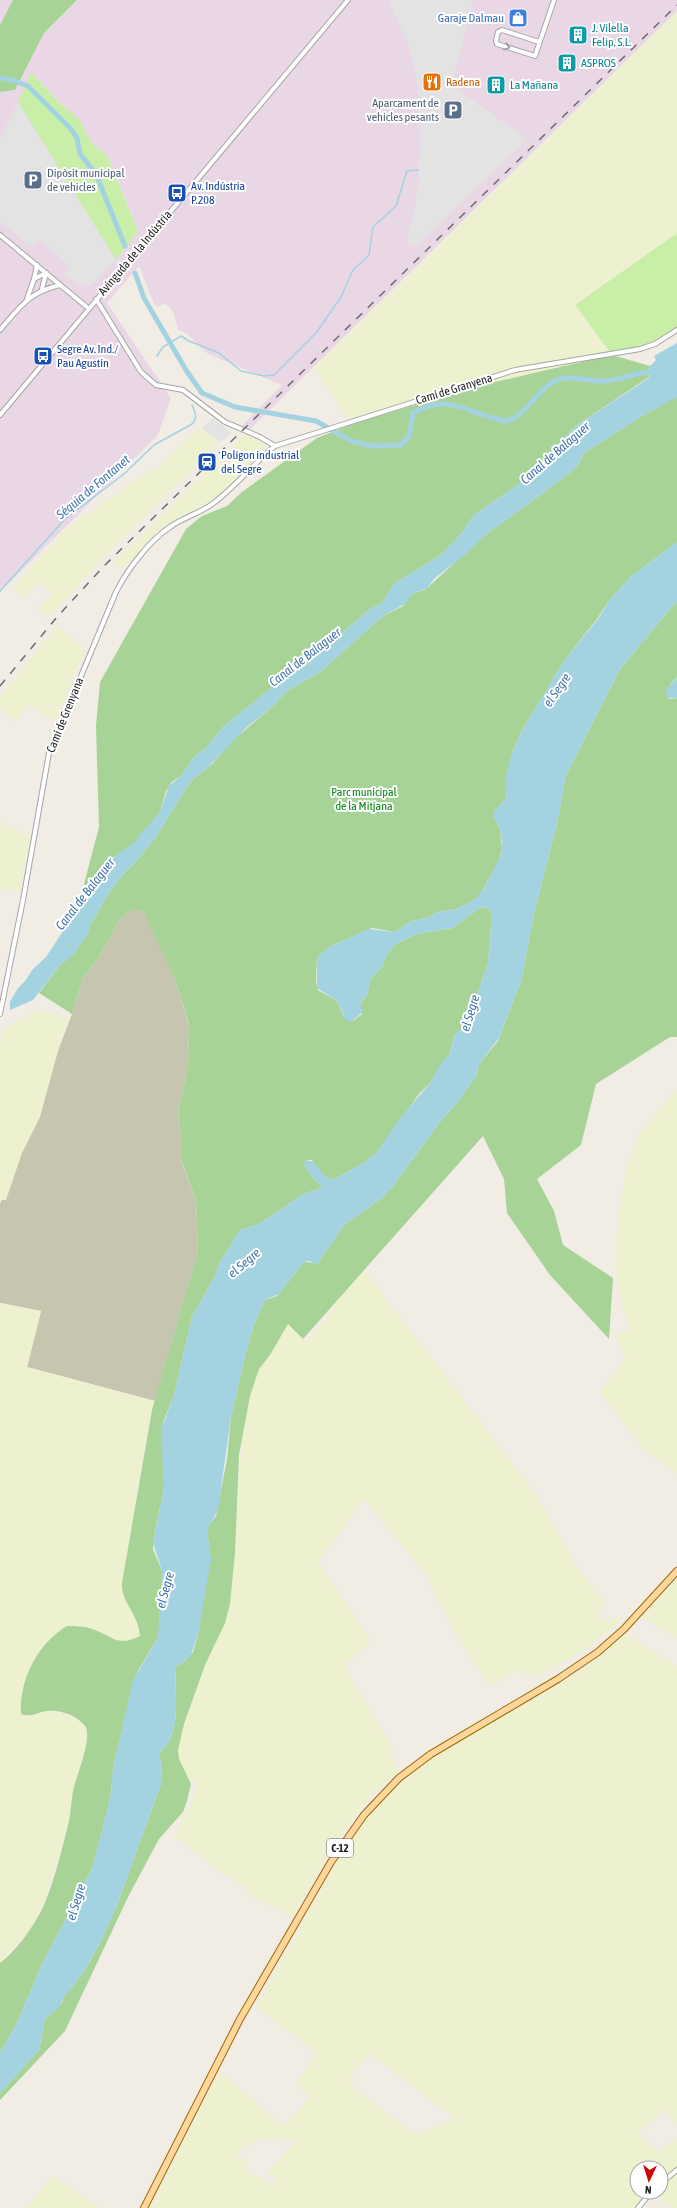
<svg xmlns="http://www.w3.org/2000/svg" width="677" height="2208" font-family="'Asap Condensed',sans-serif">
<style>
.industrial{fill:#ead7e6;fill-rule:evenodd}
.construction{fill:#c6c6b0}
.farmland{fill:#eef1cf;fill-rule:evenodd}
.grass{fill:#c9eea8}
.forest{fill:#a8d397}
.parking{fill:#e3e3e3}
.water{fill:#a3d2e1}
.lines{fill:none;stroke-linecap:round;stroke-linejoin:round}
.stream{stroke:#a3d2e1;stroke-width:1.5}
.canal{stroke:#a3d2e1;stroke-width:5}
.street-casing{stroke:#a6a6a6;stroke-width:6}
.primary-casing{stroke:#9b6a00;stroke-width:8}
.street{stroke:#fff;stroke-width:4}
.primary{stroke:#ffd69c;stroke-width:6}
.rail{stroke:#6d6d6d;stroke-width:1.5;stroke-dasharray:8 8;stroke-linecap:butt}
.oneway{stroke:#9a9a9a}
.labels{text-anchor:middle;dominant-baseline:central;stroke-width:4;stroke-linejoin:round;paint-order:stroke}
.shield{fill:#fff;stroke:#626262;stroke-width:1}
.shield-label{font-size:11px;font-weight:bold;fill:#1f1f1f}
.shop-label{font-size:12px;fill:#366cbe;stroke:#fff;text-anchor:end}
.culture-label{font-size:12px;fill:#0d838f;stroke:#fff;text-anchor:start}
.food-label{font-size:12px;fill:#c56008;stroke:#fff;text-anchor:start}
.service-label{font-size:12px;fill:#4e5e75;stroke:#fff;text-anchor:end}
.transit-label{font-size:12px;fill:#164399;stroke:#fff;text-anchor:start}
.street-label{font-size:12px;fill:#1f1f1f;stroke:#fff}
.park-label{font-size:12px;fill:#048711;stroke:#fff}
.water-label{font-size:13px;font-style:italic;fill:#4176ae;stroke:#fff}
</style>
<rect width="100%" height="100%" fill="#f1ede5"/>
<g class="industrial">
<path d="M 0,0 L 13,0 L 0,25 Z"/>
<path d="M 77,0 L 677,0 L 677,11 L 248,431 L 240,428 L 282,385 L 208,354 L 188,335 L 178,329 L 174,314 L 166,303 L 157,307 L 154,304 L 139,266 L 107,303 L 171,398 L 158,435 L 0,592 L 0,92 L 15,90 L 44,33 ZM 31,72 L 59,102 L 77,118 L 93,145 L 107,155 L 138,230 Z"/>
</g>
<path class="construction" d="M 133,909 L 144,912 L 150,922 L 175,980 L 189,1025 L 188,1066 L 178,1113 L 181,1139 L 181,1161 L 196,1200 L 198,1251 L 155,1401 L 27,1367 L 41,1311 L 0,1303 L 0,1204 L 72,1014 L 83,978 L 99,957 L 121,918 Z"/>
<g class="farmland">
<path d="M 677,11 L 677,233 L 575,305 L 612,355 L 482,385 L 352,424 L 314,368 Z"/>
<path d="M 201,428 L 220,442 L 114,546 L 48,618 L 38,609 L 53,593 L 40,581 L 24,597 L 13,588 L 66,529 L 146,472 L 154,471 L 189,436 Z"/>
<path d="M 245,434 L 264,442 L 266,447 L 264,453 L 215,499 L 168,524 L 121,570 L 113,563 Z"/>
<path d="M 57,625 L 85,650 L 55,722 L 29,704 L 16,721 L 0,708 L 0,697 Z"/>
<path d="M 0,822 L 30,837 L 20,891 L 0,888 Z"/>
<path d="M 36,1010 L 67,1018 L 40,1117 L 22,1153 L 6,1200 L 0,1200 L 0,1044 L 5,1028 Z"/>
<path d="M 677,1089 L 677,1473 L 642,1448 L 600,1392 L 626,1357 L 615,1337 L 629,1330 L 616,1281 L 616,1239 L 626,1167 L 638,1136 Z"/>
<path d="M 357,1261 L 537,1496 L 567,1549 L 572,1561 L 606,1606 L 598,1612 L 599,1620 L 617,1618 L 620,1622 L 582,1652 L 537,1675 L 513,1671 L 490,1686 L 459,1640 L 425,1574 L 364,1499 L 318,1562 L 371,1641 L 344,1666 L 395,1752 L 390,1756 L 399,1771 L 377,1790 L 358,1812 L 331,1850 L 292,1917 L 248,1895 L 249,1890 L 211,1865 L 175,1836 L 199,1786 L 172,1763 L 216,1631 L 232,1543 L 247,1397 L 253,1374 L 289,1324 L 306,1343 L 335,1308 L 340,1284 Z"/>
<path d="M 0,1303 L 41,1311 L 27,1367 L 155,1401 L 148,1428 L 136,1495 L 126,1601 L 137,1619 L 140,1637 L 130,1641 L 120,1641 L 111,1640 L 86,1627 L 67,1626 L 45,1643 L 36,1657 L 28,1676 L 21,1706 L 29,1717 L 47,1711 L 56,1711 L 80,1720 L 86,1728 L 86,1746 L 73,1792 L 69,1820 L 44,1905 L 29,1931 L 0,1963 Z"/>
<path d="M 677,1578 L 677,1638 L 642,1617 Z"/>
<path d="M 625,1634 L 677,1666 L 677,2123 L 664,2110 L 638,2133 L 659,2153 L 677,2137 L 677,2208 L 672,2208 L 653,2192 L 661,2192 L 661,2168 L 637,2168 L 637,2192 L 650,2192 L 636,2208 L 150,2208 L 219,2071 L 284,2127 L 310,2097 L 295,2084 L 317,2054 L 256,2006 L 346,1846 L 363,1822 L 385,1797 L 422,1765 L 457,1742 L 575,1675 L 609,1649 ZM 369,2053 L 455,2118 L 416,2135 L 391,2117 L 348,2081 ZM 262,2137 L 270,2140 L 286,2137 L 296,2142 L 267,2173 L 278,2181 L 273,2186 L 248,2172 L 247,2163 L 235,2154 Z"/>
<path d="M 53,2176 L 100,2208 L 26,2208 Z"/>
</g>
<g class="grass">
<path d="M 31,72 L 59,102 L 79,119 L 93,145 L 107,155 L 138,231 L 116,260 L 18,102 Z"/>
<path d="M 677,233 L 677,328 C 654,343 639,349 612,355 L 575,305 Z"/>
</g>
<g class="forest">
<path d="M 13,0 L 77,0 L 44,33 L 15,90 L 0,92 L 0,25 Z"/>
<path d="M 612,355 L 650,366 L 648,374 L 649,377 L 577,425 L 566,436 L 538,471 L 474,515 L 458,538 L 439,556 L 394,584 L 382,603 L 366,612 L 303,668 L 286,676 L 223,727 L 206,748 L 194,757 L 182,775 L 172,782 L 166,791 L 160,811 L 151,823 L 148,830 L 139,840 L 114,857 L 104,871 L 96,892 L 84,884 L 99,827 L 96,726 L 100,682 L 186,529 L 202,516 L 227,506 L 242,492 L 317,438 L 352,424 L 482,385 Z"/>
<path d="M 675,397 L 677,397 L 677,542 L 633,575 L 610,599 L 597,619 L 566,658 L 521,732 L 512,753 L 507,773 L 505,800 L 494,811 L 494,817 L 500,829 L 502,849 L 499,860 L 481,893 L 475,899 L 457,909 L 437,912 L 430,917 L 410,922 L 395,932 L 372,928 L 331,946 L 317,957 L 316,982 L 318,990 L 337,1001 L 343,1015 L 353,1021 L 362,1014 L 360,1004 L 367,995 L 371,978 L 382,967 L 387,954 L 396,944 L 416,934 L 452,928 L 481,907 L 489,909 L 492,913 L 488,963 L 467,1024 L 455,1035 L 449,1055 L 431,1082 L 419,1094 L 377,1152 L 368,1160 L 334,1180 L 324,1176 L 312,1160 L 306,1160 L 304,1165 L 315,1181 L 322,1185 L 321,1188 L 304,1194 L 259,1224 L 240,1230 L 220,1262 L 215,1276 L 192,1317 L 174,1395 L 163,1422 L 164,1488 L 154,1537 L 153,1549 L 162,1571 L 159,1631 L 158,1637 L 138,1671 L 132,1687 L 113,1768 L 111,1793 L 104,1824 L 92,1869 L 42,1964 L 17,2023 L 0,2053 L 0,1963 C 16,1952 36,1923 44,1905 C 54,1882 63,1846 69,1821 C 71,1811 71,1801 73,1791 C 76,1776 93,1738 85,1726 C 78,1716 60,1709 47,1711 C 37,1712 32,1718 21,1714 C 19,1680 38,1643 67,1626 C 76,1626 84,1626 92,1629 C 112,1635 116,1648 140,1636 C 138,1612 121,1603 122,1583 L 152,1410 L 198,1251 L 196,1200 L 181,1160 L 181,1139 L 178,1113 L 188,1066 L 189,1024 L 175,980 L 144,912 L 133,909 L 121,918 L 99,957 L 83,978 L 72,1014 L 39,993 L 60,965 L 71,956 L 88,933 L 90,925 L 109,893 L 125,872 L 133,865 L 156,837 L 190,782 L 213,763 L 230,743 L 275,704 L 287,691 L 320,672 L 383,616 L 403,606 L 413,593 L 424,590 L 428,587 L 484,536 L 566,476 L 577,466 L 584,453 L 642,416 Z"/>
<path d="M 677,601 L 677,677 L 671,683 L 669,699 L 677,698 L 677,1037 L 670,1037 L 596,1084 L 581,1145 L 537,1179 L 554,1211 L 563,1245 L 613,1278 L 609,1339 L 550,1275 L 507,1213 L 504,1179 L 483,1136 L 303,1339 L 288,1324 L 270,1355 L 259,1369 L 250,1396 L 239,1455 L 235,1553 L 230,1604 L 225,1623 L 205,1665 L 184,1724 L 178,1750 L 179,1759 L 191,1784 L 187,1801 L 183,1812 L 159,1839 L 128,1897 L 65,2031 L 0,2100 L 0,2093 L 39,2050 L 45,2019 L 62,2003 L 64,1997 L 85,1970 L 101,1941 L 117,1905 L 161,1784 L 162,1766 L 159,1755 C 161,1749 167,1746 170,1740 C 180,1718 174,1691 176,1667 L 185,1661 L 193,1652 L 198,1635 L 210,1553 L 207,1530 L 209,1525 L 216,1516 L 227,1459 L 231,1417 L 246,1352 L 254,1324 L 265,1300 L 277,1296 L 304,1262 L 318,1263 L 344,1225 L 382,1198 L 393,1186 L 440,1122 L 460,1099 L 477,1075 L 479,1064 L 498,1041 L 521,981 L 534,914 L 557,823 L 566,775 L 620,669 Z"/>
</g>
<g class="parking">
<path d="M 388,0 L 473,0 L 452,85 L 527,139 L 417,246 L 408,244 L 406,240 L 413,218 L 420,177 L 418,177 L 421,135 L 417,83 L 410,48 Z"/>
<path d="M 18,102 L 116,260 L 90,286 L 77,284 L 64,274 L 69,266 L 39,240 L 29,246 L 0,221 L 0,139 Z"/>
<path d="M 213,418 L 232,433 L 220,442 L 201,428 Z"/>
</g>
<g class="water">
<path d="M 677,343 L 677,397 L 642,416 L 584,453 L 577,466 L 566,476 L 484,536 L 466,554 L 435,578 L 426,589 L 413,593 L 405,604 L 383,616 L 320,672 L 287,691 L 275,704 L 246,728 L 208,767 L 190,782 L 156,837 L 133,865 L 125,872 L 109,893 L 90,925 L 88,933 L 74,954 L 60,965 L 33,1000 L 10,1010 L 10,1002 L 18,988 L 25,981 L 33,969 L 46,957 L 81,904 L 96,892 L 107,866 L 116,855 L 139,840 L 148,830 L 151,823 L 160,811 L 169,786 L 182,775 L 194,757 L 206,748 L 223,727 L 286,676 L 303,668 L 366,612 L 382,603 L 394,584 L 439,556 L 458,538 L 474,515 L 538,471 L 566,436 L 577,425 L 649,378 L 650,366 L 656,360 L 654,356 Z"/>
<path d="M 677,542 L 677,601 L 620,669 L 566,775 L 557,823 L 534,914 L 521,981 L 499,1038 L 479,1064 L 477,1075 L 460,1099 L 440,1122 L 393,1186 L 382,1198 L 344,1225 L 318,1263 L 316,1265 L 310,1261 L 304,1262 L 279,1294 L 265,1300 L 254,1324 L 246,1352 L 231,1417 L 218,1510 L 207,1530 L 211,1559 L 198,1635 L 190,1657 L 176,1667 C 174,1691 180,1718 170,1740 C 167,1746 161,1749 159,1755 L 162,1766 L 161,1784 L 117,1905 L 101,1941 L 85,1970 L 64,1997 L 60,2006 L 45,2019 L 39,2050 L 0,2093 L 0,2053 L 17,2023 L 42,1964 L 92,1869 L 104,1824 L 111,1793 L 113,1768 L 133,1681 L 158,1637 L 162,1571 L 153,1543 L 164,1488 L 161,1429 L 174,1395 L 192,1317 L 215,1276 L 220,1262 L 240,1230 L 259,1224 L 304,1194 L 321,1188 L 322,1185 L 315,1181 L 304,1165 L 306,1160 L 314,1162 L 324,1176 L 334,1180 L 368,1160 L 377,1152 L 400,1118 L 431,1082 L 439,1066 L 449,1055 L 456,1033 L 467,1024 L 488,963 L 492,913 L 489,909 L 481,907 L 452,928 L 416,934 L 396,944 L 387,954 L 382,967 L 371,978 L 367,995 L 360,1004 L 363,1012 L 351,1022 L 346,1020 L 337,1001 L 317,988 L 317,957 L 331,946 L 369,929 L 395,932 L 410,922 L 430,917 L 437,912 L 457,909 L 475,899 L 484,888 L 501,855 L 502,843 L 500,829 L 494,817 L 494,811 L 505,800 L 506,775 L 512,753 L 521,732 L 566,658 L 598,619 L 610,599 L 633,575 Z"/>
<path d="M 677,677 L 677,698 L 667,698 L 666,690 Z"/>
</g>
<g class="lines">
<g class="stream">
<path d="M 157,356 L 163,347 L 181,336 L 189,341 L 219,353 L 241,371 L 264,376 L 274,375 L 316,333 L 341,297 L 353,270 L 369,255 L 373,227 L 396,206 L 407,171 L 418,170"/>
<path d="M 0,591 L 65,519 L 124,474 L 154,445 L 192,424 C 198,418 195,412 192,405"/>
</g>
<g class="canal">
<path d="M 0,78 L 12,80 L 28,86 L 71,129 L 77,138 L 80,154 L 96,174 L 125,246"/>
<path d="M 135,273 L 144,298 L 186,370 L 202,393 L 235,407 L 316,421 L 351,441 L 362,444 L 374,446 L 401,445 L 409,436 L 413,413 C 453,391 470,417 507,421 C 526,415 536,392 553,382 C 567,373 589,382 604,381 C 623,381 635,370 655,373"/>
<path d="M 137,842 L 153,824"/>
</g>
<g class="street-casing">
<g id="street">
<path d="M 539,42 L 502,30 L 498,32 L 496,41 L 497,44 L 535,56 L 554,0"/>
<path d="M 0,235 L 88,308"/>
<path d="M 34,279 L 46,273"/>
<path d="M 42,289 L 46,273"/>
<path d="M 27,299 L 34,279 L 37,265"/>
<path d="M 96,299 L 141,372 L 156,385 L 183,390 L 225,422 L 260,437 L 275,446"/>
<path d="M 0,330 C 20,307 29,292 60,285"/>
<path d="M 0,415 L 348,0"/>
<path d="M 0,1014 L 23,900 L 49,753 L 116,592 C 127,570 149,541 170,527 C 184,517 201,513 215,502 C 237,485 254,463 275,446 L 515,370 L 640,349 L 655,344 L 677,330"/>
<path d="M 661,2183 L 677,2170"/>
<path d="M 638,2208 L 651,2192"/>
</g>
</g>
<g class="primary-casing">
<path id="primary" d="M 144,2208 L 240,2019 L 331,1862 L 364,1815 L 399,1778 L 431,1754 L 558,1679 L 598,1652 L 624,1629 L 677,1571"/>
</g>
<use href="#street" class="street"/>
<use href="#primary" class="primary"/>
<path class="rail" d="M 0,686 L 57,617 L 105,565 L 677,5"/>
</g>
<defs><path id="oneway-chevron" d="M-2-3.5L2.5 0L-2 3.5" fill="none" stroke-width="1.6" stroke-linecap="round" stroke-linejoin="round"/></defs>
<use class="oneway" href="#oneway-chevron" transform="translate(507 47) rotate(18)"/>
<defs>
<g id="shop-square" transform="scale(1)"><rect x="-9" y="-9" width="18" height="18" rx="4" fill="#3f7fe0" stroke="#fff"/><path d="M-5-2.5h2.3a2.7 3.5 0 0 1 5.4 0H5L5.5 6h-11ZM-1.5-2.5h3a1.5 2.3 0 0 0-3 0Z" fill="#fff"/></g>
<g id="building-square" transform="scale(1)"><rect x="-9" y="-9" width="18" height="18" rx="4" fill="#0f9aa8" stroke="#fff"/><path d="M-4-6H4V6H1V3H-1V6H-4ZM-2.5-4.3h1.7v1.8h-1.7ZM.8-4.3h1.7v1.8H.8ZM-2.5-1h1.7V.8h-1.7ZM.8-1h1.7V.8H.8Z" fill="#fff"/></g>
<g id="restaurant-square" transform="scale(1)"><rect x="-9" y="-9" width="18" height="18" rx="4" fill="#e8710a" stroke="#fff"/><path d="M-5-6h1v4h1v-4h1v4h1v-4h1v5L-1.5 .5V6h-2V.5L-5-1ZM5-6V6H3V1.5H1.5Q1.5-4 5-6Z" fill="#fff"/></g>
<g id="parking-square" transform="scale(1)"><rect x="-9" y="-9" width="18" height="18" rx="4" fill="#5c6f8a" stroke="#fff"/><path d="M-3.5-5.5H1a3.5 3.5 0 0 1 0 7H-1V5.5H-3.5ZM-1-3.4V-.6H.8a1.4 1.4 0 0 0 0-2.8Z" fill="#fff"/></g>
<g id="bus-square" transform="scale(1)"><rect x="-9" y="-9" width="18" height="18" rx="4" fill="#1a4fb4" stroke="#fff"/><path d="M-5-6H5V4H4V6H2V4H-2V6H-4V4H-5ZM-3.5-4V0h7V-4ZM-3.5 1.2v1.5H-2V1.2ZM2 1.2v1.5H3.5V1.2Z" fill="#fff"/></g>
<g id="station-square" transform="scale(1)"><rect x="-9" y="-9" width="18" height="18" rx="4" fill="#1a4fb4" stroke="#fff"/><path d="M-3-6H3Q5-6 5-4V2Q5 4 3 4L4.5 6H3L1.5 4h-3L-3 6H-4.5L-3 4Q-5 4-5 2V-4Q-5-6-3-6ZM-3.5-4v3h7v-3ZM-3.5 1v1.5H-2V1ZM2 1v1.5H3.5V1Z" fill="#fff"/></g>
</defs>
<g fill-rule="evenodd">
<use href="#shop-square" x="518" y="18"/>
<use href="#building-square" x="578" y="35"/>
<use href="#building-square" x="567" y="63"/>
<use href="#restaurant-square" x="432" y="82"/>
<use href="#building-square" x="496" y="85"/>
<use href="#parking-square" x="453" y="110"/>
<use href="#parking-square" x="33" y="180"/>
<use href="#bus-square" x="177" y="193"/>
<use href="#bus-square" x="43" y="356"/>
<use href="#station-square" x="207" y="462"/>
</g>
<g class="labels">
<rect class="shield" x="327" y="1839" width="26" height="18" rx="3"/>
<g class="shield-label">
<text x="340" y="1848">C-12</text>
</g>
<g class="shop-label">
<text x="504" y="18">Garaje Dalmau</text>
</g>
<g class="culture-label">
<text x="592" y="28">J. Vilella<tspan x="592" dy="14">Felip, S.L.</tspan></text>
<text x="581" y="63">ASPROS</text>
<text x="510" y="85">La Mañana</text>
</g>
<g class="food-label">
<text x="446" y="82">Radena</text>
</g>
<g class="service-label">
<text x="439" y="103">Aparcament de<tspan x="439" dy="14">vehicles pesants</tspan></text>
<text x="47" y="173" text-anchor="start">Dipòsit municipal<tspan x="47" dy="14">de vehicles</tspan></text>
</g>
<g class="transit-label">
<text x="191" y="186">Av. Indústria<tspan x="191" dy="14">P.208</tspan></text>
<text x="57" y="349">Segre Av. Ind./<tspan x="57" dy="14">Pau Agustín</tspan></text>
<text x="221" y="455">Polígon industrial<tspan x="221" dy="14">del Segre</tspan></text>
</g>
<g class="street-label">
<text transform="translate(135 253) rotate(-50)">Avinguda de la Indústria</text>
<text transform="translate(454 389) rotate(-17)">Camí de Granyena</text>
<text transform="translate(65 715) rotate(-68)">Camí de Grenyana</text>
</g>
<g class="park-label">
<text x="364" y="792">Parc municipal<tspan x="364" dy="14">de la Mitjana</tspan></text>
</g>
<g class="water-label">
<text transform="translate(555 453) rotate(-41)">Canal de Balaguer</text>
<text transform="translate(93 487) rotate(-40)">Séquia de Fontanet</text>
<text transform="translate(305 657) rotate(-38)">Canal de Balaguer</text>
<text transform="translate(557 690) rotate(-55)">el Segre</text>
<text transform="translate(85 894) rotate(-52)">Canal de Balaguer</text>
<text transform="translate(470 1013) rotate(-73)">el Segre</text>
<text transform="translate(244 1263) rotate(-40)">el Segre</text>
<text transform="translate(165 1590) rotate(-75)">el Segre</text>
<text transform="translate(76 1902) rotate(-73)">el Segre</text>
</g>
</g>
<g transform="translate(649 2180) rotate(184)"><circle r="19" fill="#ffffff" stroke="#a5a5a5"/>
<path d="M0-3L7 15L0 10L-7 15Z" fill="#cf0400"/>
<text y="-6" font-size="11" font-weight="bold" text-anchor="middle" fill="#1f1f1f">N</text>
</g>
</svg>
